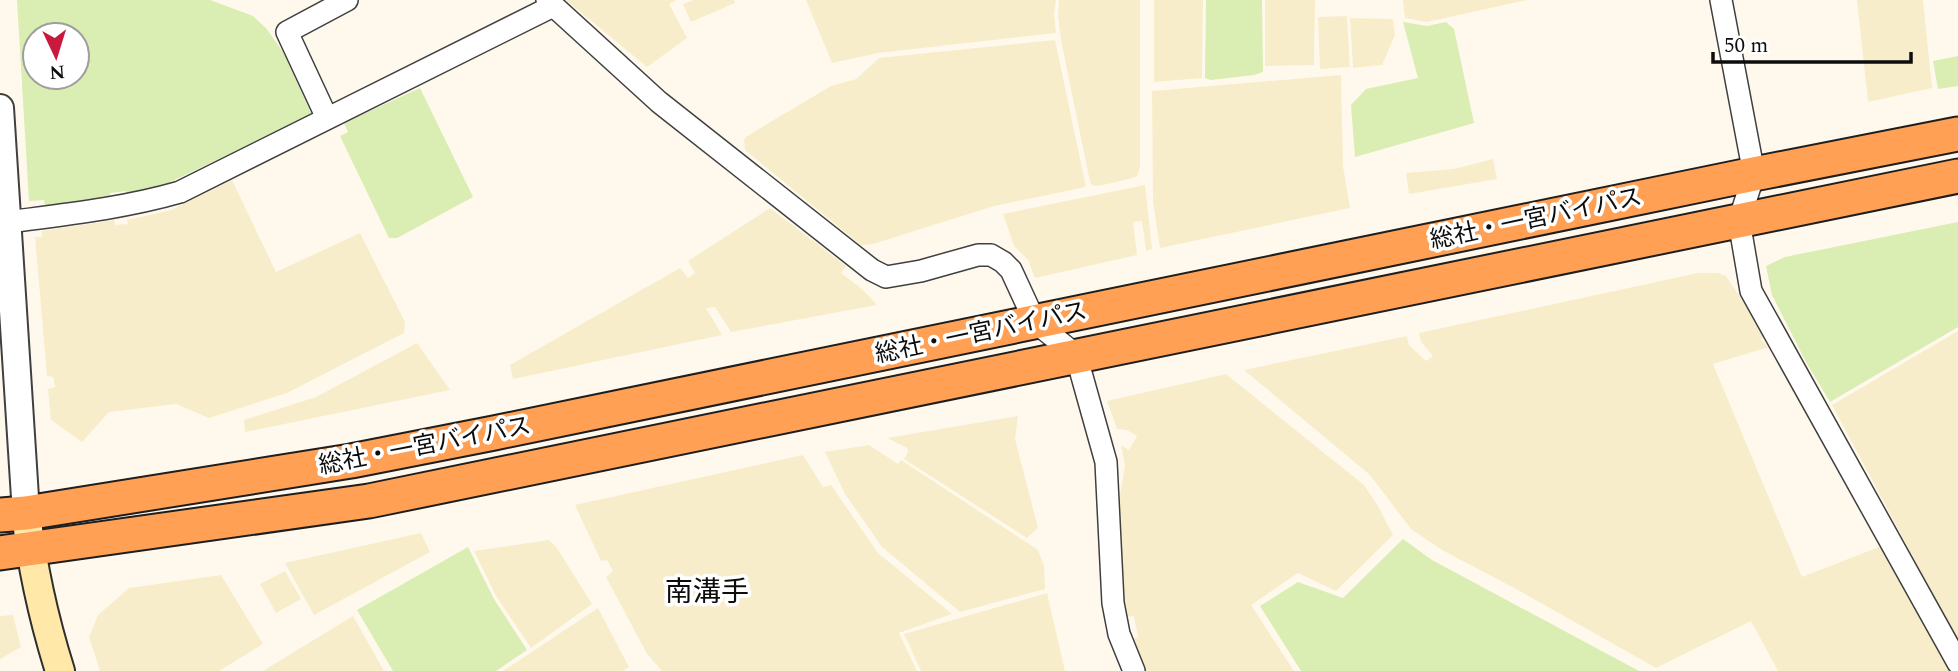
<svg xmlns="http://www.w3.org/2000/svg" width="1958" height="671" font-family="Spectral,'Noto Sans JP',serif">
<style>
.farmland{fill:#f8edcb}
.green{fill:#daedb3;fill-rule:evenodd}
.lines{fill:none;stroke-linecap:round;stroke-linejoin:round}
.minor-casing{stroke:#404040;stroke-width:24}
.tertiary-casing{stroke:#404040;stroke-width:30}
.secondary-casing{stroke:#2f2f2f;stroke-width:32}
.trunk-casing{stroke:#1e1e1e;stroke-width:37}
.minor{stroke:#fff;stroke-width:21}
.tertiary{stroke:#fff;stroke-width:26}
.secondary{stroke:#ffe8a8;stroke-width:28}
.trunk{stroke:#ffa054;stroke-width:33}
.labels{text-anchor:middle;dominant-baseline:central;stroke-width:7;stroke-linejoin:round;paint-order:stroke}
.street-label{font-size:24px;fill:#0d0d0d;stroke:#fff}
.quarter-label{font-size:28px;fill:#0d0d0d;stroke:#fff}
</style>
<rect width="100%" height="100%" fill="#fff9ed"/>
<g class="farmland">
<path d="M 566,0 L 676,0 L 669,4 L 687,38 L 647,67 Z"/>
<path d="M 694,0 L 734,0 L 735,3 L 691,22 L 683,4 Z"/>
<path d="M 806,0 L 1056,0 L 1054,15 L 1056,33 L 878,53 L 832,63 Z"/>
<path d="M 1059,0 L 1140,0 L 1140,167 L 1137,176 L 1129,179 L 1103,185 L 1093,186 L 1090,182 L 1061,40 L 1058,16 Z"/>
<path d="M 1154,0 L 1203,0 L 1202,78 L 1154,82 Z"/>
<path d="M 1265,0 L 1315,0 L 1314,65 L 1265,66 Z"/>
<path d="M 1403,0 L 1527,0 L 1427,22 L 1405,18 Z"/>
<path d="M 1857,0 L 1923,0 L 1932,88 L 1868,102 Z"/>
<path d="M 1347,16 L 1350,67 L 1320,69 L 1318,17 Z"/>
<path d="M 1350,18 L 1393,19 L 1395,35 L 1382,65 L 1353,68 Z"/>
<path d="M 1055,40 L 1086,187 L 994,206 L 873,244 L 861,245 L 745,150 L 744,139 L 747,136 L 831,86 L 856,79 L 879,58 Z"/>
<path d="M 1341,75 L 1343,166 L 1350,208 L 1160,248 L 1153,202 L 1152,91 Z"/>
<path d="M 1493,159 L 1497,179 L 1409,194 L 1406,173 L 1454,169 Z"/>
<path d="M 232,180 L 276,272 L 360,233 L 405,322 L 404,333 L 287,393 L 209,418 L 176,404 L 109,412 L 82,442 L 51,420 L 48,389 L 55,387 L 53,377 L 47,376 L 35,237 L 42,237 L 42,231 L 115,220 L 115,225 L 128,224 L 127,220 L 171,210 Z"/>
<path d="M 1145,185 L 1152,249 L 1146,251 L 1142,221 L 1133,222 L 1137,255 L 1035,278 L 1028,260 L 1014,246 L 1003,214 Z"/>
<path d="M 770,208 L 846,266 L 841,273 L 862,289 L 877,305 L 731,332 L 715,307 L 706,308 L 722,335 L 513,379 L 510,365 L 680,268 L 688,278 L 695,273 L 688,261 Z"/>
<path d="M 1698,273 L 1718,273 L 1726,276 L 1766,336 L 1760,339 L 1769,347 L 1713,364 L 1802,577 L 1884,545 L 1944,656 L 1950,671 L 1778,671 L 1751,621 L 1656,668 L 1518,590 L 1442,550 L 1411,529 L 1370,475 L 1244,370 L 1407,336 L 1409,345 L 1426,361 L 1433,356 L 1421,342 L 1419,333 Z"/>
<path d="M 1958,331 L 1958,641 L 1832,405 Z"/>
<path d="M 417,343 L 450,390 L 245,432 L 244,420 L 316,397 Z"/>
<path d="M 1226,374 L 1364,485 L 1378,506 L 1393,535 L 1336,591 L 1298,573 L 1251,605 L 1294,671 L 1143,671 L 1130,639 L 1138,637 L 1134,616 L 1123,617 L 1118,507 L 1125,466 L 1121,445 L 1129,450 L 1137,436 L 1127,430 L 1117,429 L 1107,401 Z"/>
<path d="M 1018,416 L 1015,439 L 1038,528 L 1027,538 L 904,459 L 908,452 L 907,448 L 887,438 Z"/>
<path d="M 869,445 L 898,464 L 901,460 L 1038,550 L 1044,566 L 1045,589 L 960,612 L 882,547 L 845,494 L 825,452 Z"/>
<path d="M 803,455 L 823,487 L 831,485 L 878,553 L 952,614 L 899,633 L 917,671 L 662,671 L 647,654 L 606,577 L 613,571 L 607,560 L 601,561 L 575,505 Z"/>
<path d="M 421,533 L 430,552 L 314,615 L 285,563 Z"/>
<path d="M 549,540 L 557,548 L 592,604 L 531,648 L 496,596 L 474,551 Z"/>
<path d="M 285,571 L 301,599 L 276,613 L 260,584 Z"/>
<path d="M 221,575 L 263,644 L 219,671 L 100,671 L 89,637 L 98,615 L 129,588 Z"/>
<path d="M 1047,593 L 1065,671 L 921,671 L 904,634 Z"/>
<path d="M 598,608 L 629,667 L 623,671 L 503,671 Z"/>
<path d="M 13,615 L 21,647 L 0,659 L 0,616 Z"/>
<path d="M 353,616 L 384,671 L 263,671 Z"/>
</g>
<g class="green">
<path d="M 17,0 L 210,0 L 253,16 L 266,28 L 283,52 L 312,115 L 168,183 L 126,195 L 126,191 L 110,193 L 109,199 L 45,206 L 44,200 L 29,201 ZM 35,35 L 77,35 L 77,77 L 35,77 Z"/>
<path d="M 1206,0 L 1262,0 L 1263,72 L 1254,75 L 1211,80 L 1205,78 Z"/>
<path d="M 1403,22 L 1427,26 L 1446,22 L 1454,29 L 1474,123 L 1355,157 L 1351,105 L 1366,89 L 1418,78 Z"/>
<path d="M 1958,56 L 1958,86 L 1938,89 L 1933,61 Z"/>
<path d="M 420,88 L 473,197 L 397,238 L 389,238 L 340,136 L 348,132 L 344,123 Z"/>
<path d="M 1958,222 L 1958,327 L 1830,402 L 1806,362 L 1772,295 L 1766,266 L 1785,257 Z"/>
<path d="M 1403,539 L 1432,560 L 1639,671 L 1301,671 L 1260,606 L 1298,582 L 1343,598 Z"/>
<path d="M 468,547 L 494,599 L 527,650 L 496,671 L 393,671 L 357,610 Z"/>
</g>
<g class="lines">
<g class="minor-casing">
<g id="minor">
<path d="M 547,0 L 659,102 L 872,270 L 886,277 L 921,271 L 978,255 L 991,255 L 1003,262 L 1011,270 L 1035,322 L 1076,355 L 1106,462 L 1113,603 L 1119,634 L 1134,671"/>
<path d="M 1721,0 L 1754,174 L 1739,221 L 1751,291 L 1958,663"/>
<path d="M 327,118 L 287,32 L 347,0"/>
<path d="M 0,223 C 60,215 121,209 180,192 L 553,6"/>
</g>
</g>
<g class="tertiary-casing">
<path id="tertiary" d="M 0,108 L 26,513"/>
</g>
<g class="secondary-casing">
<path id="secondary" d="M 26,513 C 32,566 44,620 60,671"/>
</g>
<g class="trunk-casing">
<g id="trunk">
<path d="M 0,515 L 26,513 L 351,461 L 494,433 L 1754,174 L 1958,134"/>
<path d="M 0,553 L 369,501 L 1958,176"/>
</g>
</g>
<use href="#minor" class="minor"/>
<use href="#tertiary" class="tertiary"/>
<use href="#secondary" class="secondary"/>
<use href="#trunk" class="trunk"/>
</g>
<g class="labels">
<g class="street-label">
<text transform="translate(1536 219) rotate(-12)">総社・一宮バイパス</text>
<text transform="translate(981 333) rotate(-12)">総社・一宮バイパス</text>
<text transform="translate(425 446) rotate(-11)">総社・一宮バイパス</text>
</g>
<g class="quarter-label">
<text x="707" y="592">南溝手</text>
</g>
</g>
<g transform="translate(56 56) rotate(176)"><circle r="33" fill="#ffffff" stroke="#9e9e9e" stroke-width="2"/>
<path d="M0-5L12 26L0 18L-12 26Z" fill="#c9193d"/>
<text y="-10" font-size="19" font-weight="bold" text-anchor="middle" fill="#0d0d0d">N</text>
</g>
<path d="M1713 52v10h198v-10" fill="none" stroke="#0d0d0d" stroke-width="3.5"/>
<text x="1724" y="52" font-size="21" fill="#0d0d0d" stroke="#ffffff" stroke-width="5" paint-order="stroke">50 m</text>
</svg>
